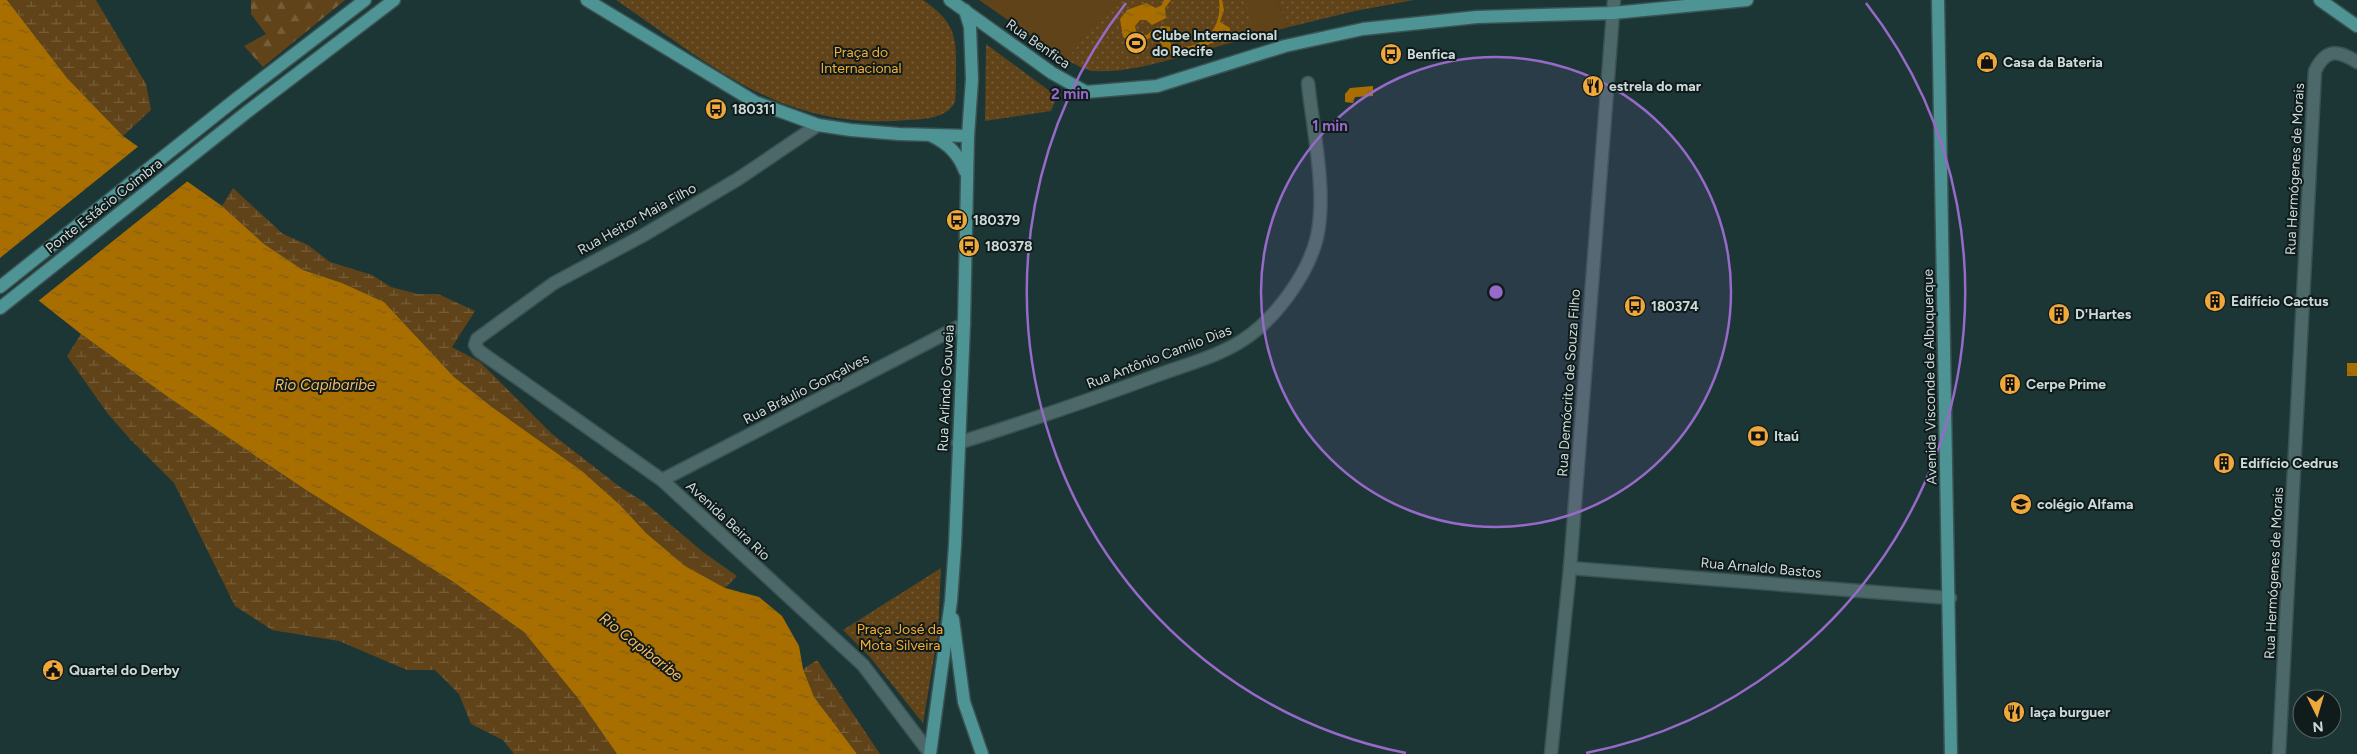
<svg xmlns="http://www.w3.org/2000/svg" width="2357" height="754" font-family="Figtree,sans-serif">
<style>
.grass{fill:#604319}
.forest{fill:url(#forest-firs)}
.wetland{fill:url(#wetland-marsh)}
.park{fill:url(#park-dots)}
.water{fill:url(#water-ripples)}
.pier{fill:#1c3636}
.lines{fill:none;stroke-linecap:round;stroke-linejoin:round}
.minor-casing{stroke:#3b5252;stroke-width:15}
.major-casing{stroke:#3b5252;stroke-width:15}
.minor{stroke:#4d6868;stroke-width:12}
.major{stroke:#4e9495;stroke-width:12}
.ring{fill:none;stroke:#9769c8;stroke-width:2.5}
.labels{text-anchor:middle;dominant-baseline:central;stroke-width:4;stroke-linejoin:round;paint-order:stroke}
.poi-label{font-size:14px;font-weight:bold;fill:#ccdbda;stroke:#101b1b;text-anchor:start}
.street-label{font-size:14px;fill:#ccdbda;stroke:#101b1b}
.park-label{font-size:14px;fill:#f9ad33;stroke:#101b1b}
.water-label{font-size:15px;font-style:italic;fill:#f6b964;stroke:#101b1b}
.centre{fill:#9769c8;stroke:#101b1b;stroke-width:2.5}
.ring-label{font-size:15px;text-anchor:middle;font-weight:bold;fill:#9769c8;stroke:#101b1b;stroke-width:4;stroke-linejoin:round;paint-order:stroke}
</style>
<defs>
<pattern id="forest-firs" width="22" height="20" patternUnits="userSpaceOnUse" patternTransform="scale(1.25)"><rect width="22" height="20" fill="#604319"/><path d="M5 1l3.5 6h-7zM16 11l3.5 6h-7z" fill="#765e3a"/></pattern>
<pattern id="wetland-marsh" width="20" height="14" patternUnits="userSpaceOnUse" patternTransform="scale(1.25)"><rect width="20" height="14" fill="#604319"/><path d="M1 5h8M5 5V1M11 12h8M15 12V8" fill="none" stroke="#765e3a"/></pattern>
<pattern id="park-dots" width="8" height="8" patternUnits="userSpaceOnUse" patternTransform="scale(1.25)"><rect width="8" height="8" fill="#604319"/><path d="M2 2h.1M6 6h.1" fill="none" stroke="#765e3a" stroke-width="1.8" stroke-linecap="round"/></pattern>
<pattern id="water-ripples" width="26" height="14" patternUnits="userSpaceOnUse" patternTransform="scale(1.25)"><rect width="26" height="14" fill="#a86f00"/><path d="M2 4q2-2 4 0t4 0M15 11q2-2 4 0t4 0" fill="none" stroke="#835f17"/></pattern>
</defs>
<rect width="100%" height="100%" fill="#1c3636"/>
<path class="grass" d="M 979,0 L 1277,0 L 1289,27 L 1168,60 L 1130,68 L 1093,71 L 1066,60 Z"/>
<path class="forest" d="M 251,0 L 345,0 L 263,67 L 244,46 L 266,34 L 251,14 Z"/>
<g class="wetland">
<path d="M 7,0 L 96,0 L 146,84 L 151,110 L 123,136 L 67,78 Z"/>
<path d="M 233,188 L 283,234 L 308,245 L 330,262 L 372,275 L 391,287 L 418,294 L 438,294 L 475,311 L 452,347 L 480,362 L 552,434 L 620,487 L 644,502 L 703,552 L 737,576 L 725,588 L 685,566 L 646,533 L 621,506 L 582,471 L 492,407 L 454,377 L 384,302 L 342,283 L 303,270 L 264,244 L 222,206 Z"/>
<path d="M 81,334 L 168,397 L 306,490 L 452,581 L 524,632 L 580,701 L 617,754 L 514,754 L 503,740 L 471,724 L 459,694 L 435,670 L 407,670 L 339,641 L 272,630 L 235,606 L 174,483 L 130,439 L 108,414 L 67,356 Z"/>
<path d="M 817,660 L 880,754 L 857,754 L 814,697 L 803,669 Z"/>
</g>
<g class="park">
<path d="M 616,0 L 923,0 C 953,21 957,34 956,70 C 956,80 956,91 955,102 C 946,119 924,119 908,120 C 782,131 713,66 616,0 Z"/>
<path d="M 1117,0 L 1245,0 L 1254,32 C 1208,47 1143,74 1094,71 C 1085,71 1074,63 1066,60 Z"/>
<path d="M 1277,0 L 1414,0 L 1355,11 L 1289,27 Z"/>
<path d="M 986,44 L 1051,92 L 1055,101 L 1051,111 L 985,121 Z"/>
<path d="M 941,568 L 938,633 L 923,723 L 870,657 L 843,630 Z"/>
</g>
<g class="water">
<path d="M 0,0 L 7,0 L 67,78 L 123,136 L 222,206 L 264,244 L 303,270 L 342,283 L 384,302 L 454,377 L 492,407 L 582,471 L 621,506 L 646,533 L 685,566 L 725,588 L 759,597 L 782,616 L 799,646 L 803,669 L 814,697 L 857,754 L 617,754 L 580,701 L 524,632 L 452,581 L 306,490 L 168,397 L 81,334 L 0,270 Z"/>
<path d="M 1164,0 L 1171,0 L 1165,8 L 1166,18 L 1152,25 L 1146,20 L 1140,20 L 1135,26 L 1136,31 L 1139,35 L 1147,35 L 1151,31 L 1159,32 L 1161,26 L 1170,27 L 1169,41 L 1173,46 C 1202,52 1223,28 1219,0 L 1222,0 L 1224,10 L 1220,22 L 1230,28 L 1230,36 C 1211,36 1191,66 1169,53 C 1163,49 1160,40 1154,35 C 1143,44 1134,44 1123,37 L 1120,19 L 1127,10 L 1146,3 L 1156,8 L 1162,5 Z"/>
<path d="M 1373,86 L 1373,96 L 1355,97 L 1353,103 L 1345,102 L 1345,94 L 1350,88 Z"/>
<rect x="2347" y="363" width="10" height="13"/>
</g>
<path class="pier" d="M 140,145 L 189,180 L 37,302 L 0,273 L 0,258 Z"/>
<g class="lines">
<g class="minor-casing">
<g id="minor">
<path d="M 818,125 L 738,179 L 642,236 L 554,283 L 477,339 L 475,345 L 479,351 L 662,480 L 863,665 L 929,752"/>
<path d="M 958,443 C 1025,422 1090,400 1155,376 C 1184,365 1217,357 1243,340 C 1275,319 1308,275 1317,237 C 1327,192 1313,130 1308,83"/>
<path d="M 662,480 L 964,324"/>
<path d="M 1570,568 L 1950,598"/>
<path d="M 1551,754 L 1570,568 L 1614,0"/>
<path d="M 2279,754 L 2315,71 C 2326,48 2338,50 2357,62"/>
</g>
</g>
<g class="major-casing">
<g id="major">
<path d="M 587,0 L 755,102 L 818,125 L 851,130 L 899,134 L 968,136"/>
<path d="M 950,0 L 1052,73 L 1086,92 L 1157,86 L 1285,46 L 1363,29 L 1477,17 L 1613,13 L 1747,0"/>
<path d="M 1938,0 L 1951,754"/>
<path d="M 2320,0 L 2357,26"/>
<path d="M 932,136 C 948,144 958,153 965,171"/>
<path d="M 0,287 L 236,99 L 365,0"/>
<path d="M 0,308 L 247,112 L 394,0"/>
<path d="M 953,619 L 964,702 L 982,754"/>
<path d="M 930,754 L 951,601 L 955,545 L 964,324 L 968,136 L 972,79 L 970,27 L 965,10"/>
</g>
</g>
<use href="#minor" class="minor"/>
<use href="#major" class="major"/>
</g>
<circle cx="1496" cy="292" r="235" fill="#9769c8" fill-opacity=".12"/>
<g class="ring">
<circle cx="1496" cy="292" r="235"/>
<path d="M1406 753A470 470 0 0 1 1126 3M1866 3A470 470 0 0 1 1586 753"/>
</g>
<defs>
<g id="stadium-disc" transform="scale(1.125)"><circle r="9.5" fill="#eea83c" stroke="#101b1b"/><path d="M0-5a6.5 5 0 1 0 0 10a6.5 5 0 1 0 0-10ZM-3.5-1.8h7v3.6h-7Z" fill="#111"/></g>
<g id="bus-disc" transform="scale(1.125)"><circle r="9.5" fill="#eea83c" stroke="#101b1b"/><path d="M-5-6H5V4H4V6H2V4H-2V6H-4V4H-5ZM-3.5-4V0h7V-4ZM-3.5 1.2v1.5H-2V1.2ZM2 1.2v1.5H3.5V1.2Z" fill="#111"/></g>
<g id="shop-disc" transform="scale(1.125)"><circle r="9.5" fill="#eea83c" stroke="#101b1b"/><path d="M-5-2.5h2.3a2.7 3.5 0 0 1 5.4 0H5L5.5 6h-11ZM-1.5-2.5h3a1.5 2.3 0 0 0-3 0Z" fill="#111"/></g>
<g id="restaurant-disc" transform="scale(1.125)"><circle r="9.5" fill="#eea83c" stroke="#101b1b"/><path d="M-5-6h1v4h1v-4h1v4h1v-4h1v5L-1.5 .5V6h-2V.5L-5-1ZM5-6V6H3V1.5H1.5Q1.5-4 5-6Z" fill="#111"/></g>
<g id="building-disc" transform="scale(1.125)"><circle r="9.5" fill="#eea83c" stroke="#101b1b"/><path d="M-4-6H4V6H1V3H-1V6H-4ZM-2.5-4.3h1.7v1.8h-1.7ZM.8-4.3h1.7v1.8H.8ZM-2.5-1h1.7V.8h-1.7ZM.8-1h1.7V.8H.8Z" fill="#111"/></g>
<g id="bank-disc" transform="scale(1.125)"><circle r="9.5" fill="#eea83c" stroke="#101b1b"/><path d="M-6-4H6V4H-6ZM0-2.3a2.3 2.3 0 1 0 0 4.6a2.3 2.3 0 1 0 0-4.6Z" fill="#111"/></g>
<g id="school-disc" transform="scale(1.125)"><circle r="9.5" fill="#eea83c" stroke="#101b1b"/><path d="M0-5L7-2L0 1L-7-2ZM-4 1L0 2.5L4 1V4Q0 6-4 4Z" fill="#111"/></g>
<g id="civic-disc" transform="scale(1.125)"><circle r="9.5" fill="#eea83c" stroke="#101b1b"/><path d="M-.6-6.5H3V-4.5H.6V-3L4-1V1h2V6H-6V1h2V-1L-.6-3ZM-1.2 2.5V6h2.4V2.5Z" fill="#111"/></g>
</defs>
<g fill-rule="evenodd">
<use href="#stadium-disc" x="1136" y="43"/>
<use href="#bus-disc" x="1391" y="54"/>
<use href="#shop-disc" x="1987" y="62"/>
<use href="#restaurant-disc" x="1593" y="86"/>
<use href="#bus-disc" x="716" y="109"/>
<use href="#bus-disc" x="957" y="220"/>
<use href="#bus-disc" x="969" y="246"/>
<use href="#building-disc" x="2215" y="301"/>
<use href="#bus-disc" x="1635" y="306"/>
<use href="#building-disc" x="2059" y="314"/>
<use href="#building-disc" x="2010" y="384"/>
<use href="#bank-disc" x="1758" y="436"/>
<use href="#building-disc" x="2224" y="463"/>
<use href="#school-disc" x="2021" y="504"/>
<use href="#civic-disc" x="53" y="670"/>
<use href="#restaurant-disc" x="2014" y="712"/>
</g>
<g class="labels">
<g class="poi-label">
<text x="1152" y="35">Clube Internacional<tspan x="1152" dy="16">do Recife</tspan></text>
<text x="1407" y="54">Benfica</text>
<text x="2003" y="62">Casa da Bateria</text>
<text x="1609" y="86">estrela do mar</text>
<text x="732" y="109">180311</text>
<text x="973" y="220">180379</text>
<text x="985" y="246">180378</text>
<text x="2231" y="301">Edifício Cactus</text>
<text x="1651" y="306">180374</text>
<text x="2075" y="314">D'Hartes</text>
<text x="2026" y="384">Cerpe Prime</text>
<text x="1774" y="436">Itaú</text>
<text x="2240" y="463">Edifício Cedrus</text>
<text x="2037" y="504">colégio Alfama</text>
<text x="69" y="670">Quartel do Derby</text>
<text x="2030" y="712">laça burguer</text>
</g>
<g class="street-label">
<text transform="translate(1038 44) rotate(35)">Rua Benfica</text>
<text transform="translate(2295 169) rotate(-87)">Rua Hermógenes de Morais</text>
<text transform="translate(104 206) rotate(-38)">Ponte Estácio Coimbra</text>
<text transform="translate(637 219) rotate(-29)">Rua Heitor Maia Filho</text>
<text transform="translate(1159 357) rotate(-21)">Rua Antônio Camilo Dias</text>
<text transform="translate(1930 377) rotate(-91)">Avenida Visconde de Albuquerque</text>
<text transform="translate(1569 383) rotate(-86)">Rua Demócrito de Souza Filho</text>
<text transform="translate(946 388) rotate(-87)">Rua Arlindo Gouveia</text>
<text transform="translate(806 389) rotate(-27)">Rua Bráulio Gonçalves</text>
<text transform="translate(728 521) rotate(43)">Avenida Beira Rio</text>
<text transform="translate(1761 568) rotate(5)">Rua Arnaldo Bastos</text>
<text transform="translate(2274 573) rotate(-87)">Rua Hermógenes de Morais</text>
</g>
<g class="park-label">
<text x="861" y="52">Praça do<tspan x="861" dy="16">Internacional</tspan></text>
<text x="900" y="629">Praça José da<tspan x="900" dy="16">Mota Silveira</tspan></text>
</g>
<g class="water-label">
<text x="325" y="385">Rio Capibaribe</text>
<text transform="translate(641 647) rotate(38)">Rio Capibaribe</text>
</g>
</g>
<circle cx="1496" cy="292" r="8" class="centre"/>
<g class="ring-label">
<text x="1070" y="99">2 min</text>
<text x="1330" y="131">1 min</text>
</g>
<g transform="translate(2317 714) rotate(175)"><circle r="24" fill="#101b1b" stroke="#5b6867"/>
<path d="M0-4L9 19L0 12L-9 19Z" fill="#eea83c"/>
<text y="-8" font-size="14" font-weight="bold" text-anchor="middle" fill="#ccdbda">N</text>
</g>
</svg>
